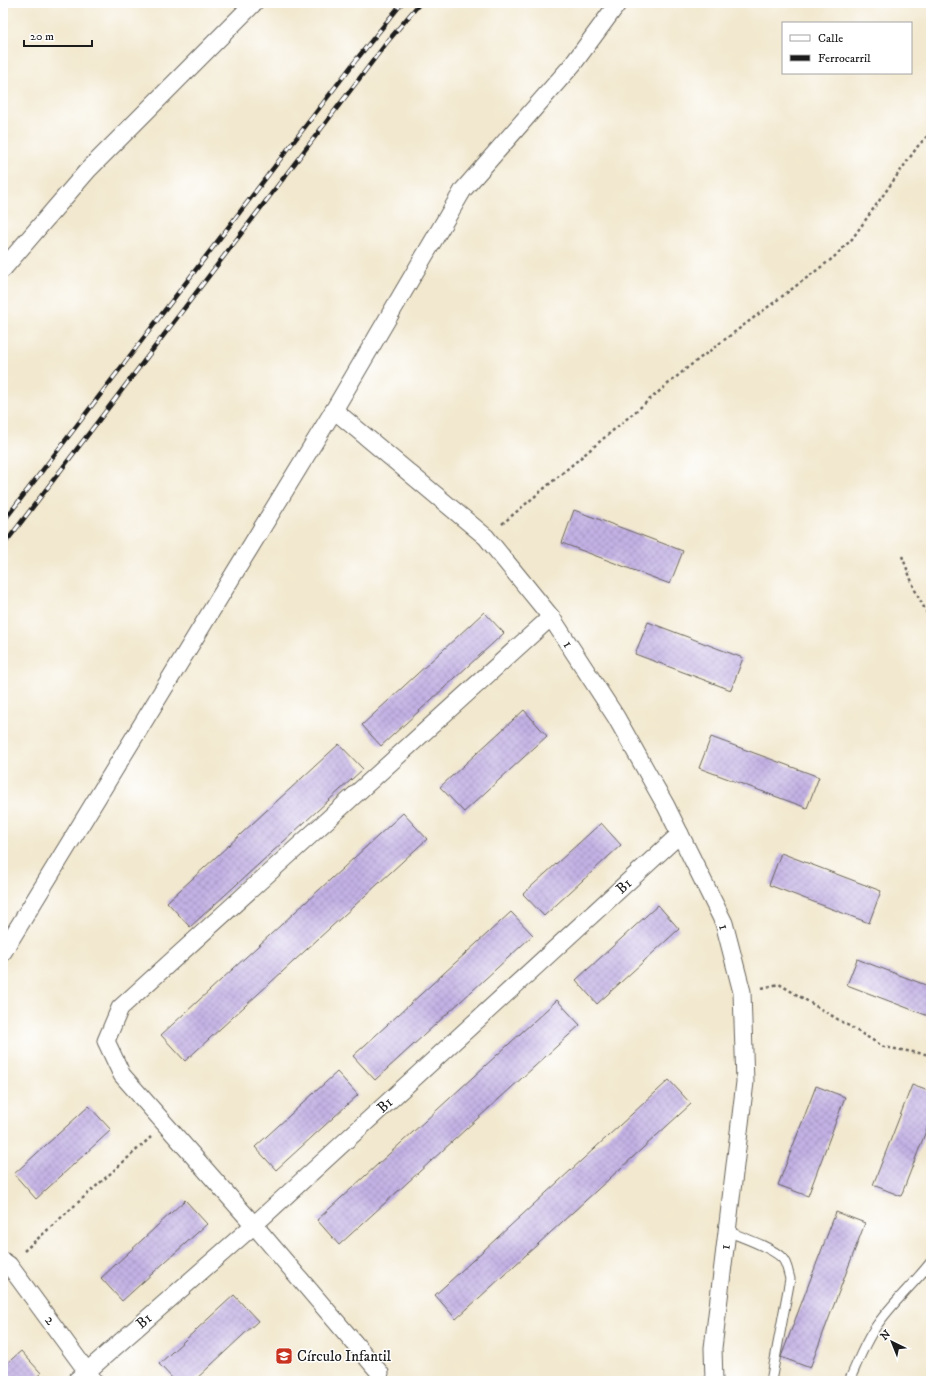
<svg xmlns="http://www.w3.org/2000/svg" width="934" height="1384" font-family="'IM FELL DW Pica',serif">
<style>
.building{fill:url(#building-cross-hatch)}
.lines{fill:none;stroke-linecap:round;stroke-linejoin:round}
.service-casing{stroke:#67635b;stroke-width:11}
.minor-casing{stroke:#67635b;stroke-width:19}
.path{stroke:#67635b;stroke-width:2.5;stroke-dasharray:3 3;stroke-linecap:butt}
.service{stroke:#fff;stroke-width:9}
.minor{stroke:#fff;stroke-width:17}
.rail-casing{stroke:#1c1c1c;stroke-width:4.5}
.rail{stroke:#fff;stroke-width:3;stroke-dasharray:9;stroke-linecap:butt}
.labels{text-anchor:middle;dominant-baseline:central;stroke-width:3;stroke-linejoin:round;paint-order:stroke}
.street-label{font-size:15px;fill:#1c1c1c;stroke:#fff}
.poi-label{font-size:15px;fill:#1c1c1c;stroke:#fff;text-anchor:start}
</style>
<defs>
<pattern id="building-cross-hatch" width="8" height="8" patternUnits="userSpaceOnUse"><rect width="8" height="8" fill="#c2b1e4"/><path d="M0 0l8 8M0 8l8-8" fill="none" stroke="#a698c3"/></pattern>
</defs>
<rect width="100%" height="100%" fill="#fff"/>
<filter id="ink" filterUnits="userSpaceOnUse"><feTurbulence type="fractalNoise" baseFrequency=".025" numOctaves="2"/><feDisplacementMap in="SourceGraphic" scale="8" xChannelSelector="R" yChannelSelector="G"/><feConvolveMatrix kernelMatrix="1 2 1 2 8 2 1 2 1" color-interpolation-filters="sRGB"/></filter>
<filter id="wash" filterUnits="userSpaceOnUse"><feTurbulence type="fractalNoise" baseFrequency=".012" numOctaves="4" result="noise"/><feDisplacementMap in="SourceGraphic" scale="16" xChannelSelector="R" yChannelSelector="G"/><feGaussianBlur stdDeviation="0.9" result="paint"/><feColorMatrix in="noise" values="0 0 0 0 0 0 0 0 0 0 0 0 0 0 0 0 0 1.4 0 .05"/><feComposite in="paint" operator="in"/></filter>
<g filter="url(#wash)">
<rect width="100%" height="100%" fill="#f2e8cf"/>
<g id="blocks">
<g class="building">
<path d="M 574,510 L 683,551 L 670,584 L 562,543 Z"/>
<path d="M 484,612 L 504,633 L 381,746 L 362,725 Z"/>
<path d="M 648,622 L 743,658 L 731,690 L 635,654 Z"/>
<path d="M 524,710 L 547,736 L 464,812 L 440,787 Z"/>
<path d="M 711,737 L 819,777 L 807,808 L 699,768 Z"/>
<path d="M 339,744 L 363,769 L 190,927 L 167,902 Z"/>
<path d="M 403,813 L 427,839 L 185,1061 L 161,1035 Z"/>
<path d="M 601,823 L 621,845 L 544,916 L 523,894 Z"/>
<path d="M 781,853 L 881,891 L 869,923 L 769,885 Z"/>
<path d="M 658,905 L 679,929 L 597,1004 L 576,980 Z"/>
<path d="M 511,912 L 533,935 L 375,1080 L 353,1056 Z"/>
<path d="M 857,959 L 931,987 L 931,1017 L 847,985 Z"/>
<path d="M 557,1000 L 580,1025 L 339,1245 L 317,1220 Z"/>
<path d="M 337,1072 L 358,1095 L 276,1170 L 255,1147 Z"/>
<path d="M 669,1080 L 691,1104 L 456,1319 L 435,1295 Z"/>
<path d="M 912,1085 L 931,1092 L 931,1118 L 901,1196 L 873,1185 Z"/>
<path d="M 816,1086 L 845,1097 L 808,1196 L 778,1185 Z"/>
<path d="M 89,1106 L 111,1130 L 36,1199 L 14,1174 Z"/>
<path d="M 185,1200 L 207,1224 L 122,1301 L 101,1278 Z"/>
<path d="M 836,1212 L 865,1223 L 810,1368 L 781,1357 Z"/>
<path d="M 234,1295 L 258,1321 L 194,1381 L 175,1381 L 159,1364 Z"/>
<path d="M 21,1351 L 41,1373 L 32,1381 L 3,1381 L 3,1367 Z"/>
</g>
</g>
</g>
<g filter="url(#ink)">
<use href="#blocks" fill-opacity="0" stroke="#67635b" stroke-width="1"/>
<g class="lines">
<g class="service-casing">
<g id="service">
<path d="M 727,1231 C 741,1237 772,1247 782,1258 C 787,1263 788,1272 790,1279 L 771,1381"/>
<path d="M 849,1381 C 857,1364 864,1344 875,1328 C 891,1304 913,1285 931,1262"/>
</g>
</g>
<g class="minor-casing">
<g id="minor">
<path d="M 3,269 L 88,170 L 254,3"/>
<path d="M 334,410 L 486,537 L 551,617 L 616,717 L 666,806 L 724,923 L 742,992 L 745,1082 L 713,1348 L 714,1381"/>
<path d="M 3,952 L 334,410 L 463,190 L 573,64 L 618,3"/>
<path d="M 3,1261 L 9,1265 L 94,1381"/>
<path d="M 380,1373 L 254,1225 L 122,1075 L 106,1041 L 120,1008 L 551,617"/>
<path d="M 76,1381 L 254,1225 L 680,834"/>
</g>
</g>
<g class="path">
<path d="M 502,524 L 687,368 L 833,258 L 852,239 L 918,146 L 931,132"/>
<path d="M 902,556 L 915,590 L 931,621"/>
<path d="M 762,988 L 779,984 L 884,1047 L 931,1055"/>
<path d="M 24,1251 L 151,1137"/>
</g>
<use href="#service" class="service"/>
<use href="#minor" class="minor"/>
<g class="rail-casing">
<g id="rail">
<path d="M 3,522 L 356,60 L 402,3"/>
<path d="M 3,546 L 388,41 L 420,3"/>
</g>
</g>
<use href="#rail" class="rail"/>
</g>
</g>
<defs>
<g id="school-square" transform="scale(0.9)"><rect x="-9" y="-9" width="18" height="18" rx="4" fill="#c8321e" stroke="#fff"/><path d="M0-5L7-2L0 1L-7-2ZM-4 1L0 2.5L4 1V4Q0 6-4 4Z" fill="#fff"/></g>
</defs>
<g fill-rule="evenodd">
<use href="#school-square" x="284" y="1356"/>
</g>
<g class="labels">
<g class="street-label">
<text transform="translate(568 644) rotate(57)">1</text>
<text transform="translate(624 886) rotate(-43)">B1</text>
<text transform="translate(724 927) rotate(72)">1</text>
<text transform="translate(385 1105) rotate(-43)">B1</text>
<text transform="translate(725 1247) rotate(-83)">1</text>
<text transform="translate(50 1320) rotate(54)">2</text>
<text transform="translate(144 1321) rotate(-41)">B1</text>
</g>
<g class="poi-label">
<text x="297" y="1356">Círculo Infantil</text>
</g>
</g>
<rect width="934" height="1384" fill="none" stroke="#fff" stroke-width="16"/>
<rect x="782" y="22" width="130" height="52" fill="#ffffff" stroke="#a4a4a4"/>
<rect x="790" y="35" width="20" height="6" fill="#ffffff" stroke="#a4a4a4"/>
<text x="818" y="42" font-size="12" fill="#1c1c1c">Calle</text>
<rect x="790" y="55" width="20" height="6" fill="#1c1c1c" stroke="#a4a4a4"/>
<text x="818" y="62" font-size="12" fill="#1c1c1c">Ferrocarril</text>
<g transform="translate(892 1342) rotate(317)" stroke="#ffffff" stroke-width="3" paint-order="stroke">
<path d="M0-3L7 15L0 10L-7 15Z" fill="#1c1c1c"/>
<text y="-6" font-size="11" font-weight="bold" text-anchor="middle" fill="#1c1c1c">N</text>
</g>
<path d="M24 40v6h68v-6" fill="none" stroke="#1c1c1c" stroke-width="2"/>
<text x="30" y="40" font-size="12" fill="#1c1c1c" stroke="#ffffff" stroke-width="3" paint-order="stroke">20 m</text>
</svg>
